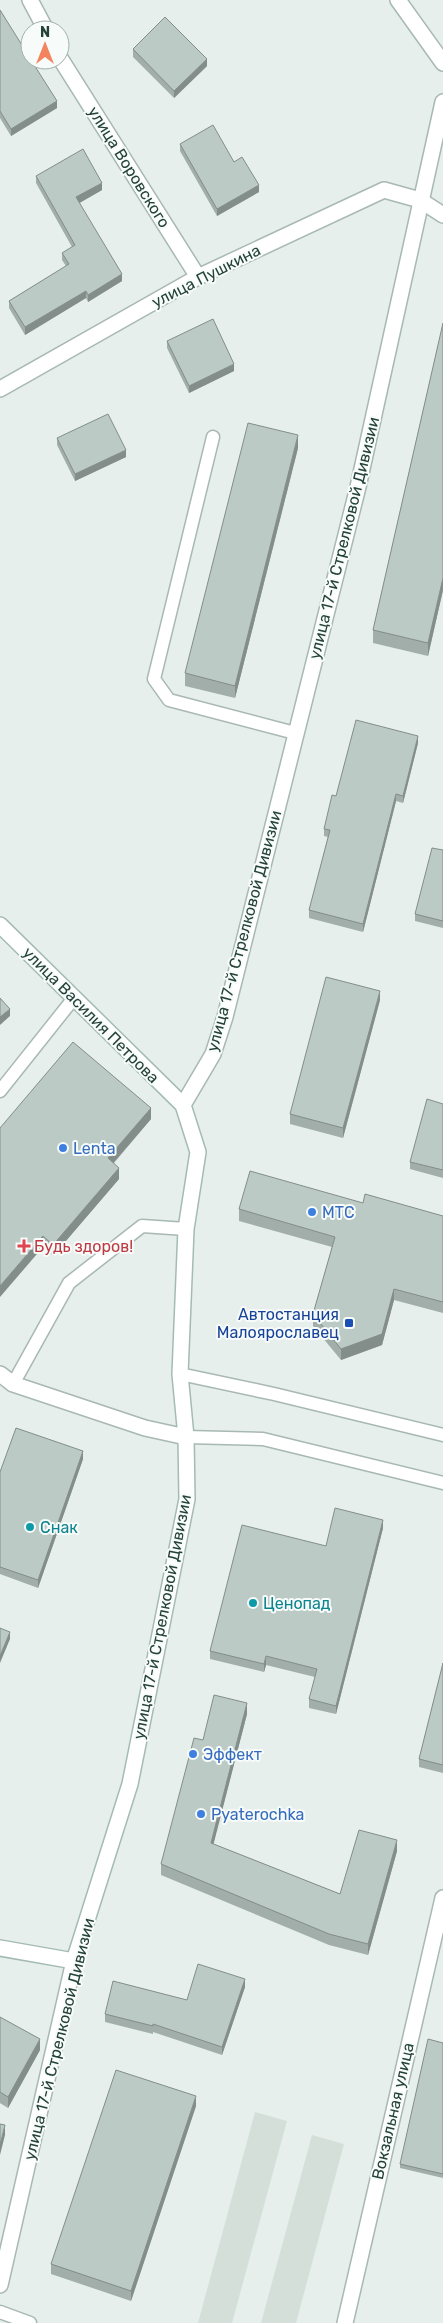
<svg xmlns="http://www.w3.org/2000/svg" width="443" height="2323" font-family="Rubik,sans-serif">
<style>
.built{fill:#d4dfda}
.lines{fill:none;stroke-linecap:round;stroke-linejoin:round}
.lane-casing{stroke:#a8b8b2;stroke-width:15}
.street-casing{stroke:#a8b8b2;stroke-width:18}
.secondary-casing{stroke:#a4bbb3;stroke-width:18}
.lane{stroke:#fff;stroke-width:12}
.street{stroke:#fff;stroke-width:15}
.secondary{stroke:#fff;stroke-width:15}
.wall{fill:#a1aea9}
.shaded-wall{fill:#838d89}
.building{fill:#bbcac4;stroke:#838d89}
.shop-dot{fill:#3f7fe0;stroke:#f7fbf9;stroke-width:2}
.health-dot{fill:#e0444e;stroke:#f7fbf9;stroke-width:2}
.transit-dot{fill:#1a4fb4;stroke:#f7fbf9;stroke-width:2}
.culture-dot{fill:#0f9aa8;stroke:#f7fbf9;stroke-width:2}
.labels{text-anchor:middle;dominant-baseline:central;stroke-width:4;stroke-linejoin:round;paint-order:stroke}
.street-label{font-size:16px;fill:#24423a;stroke:#f7fbf9}
.shop-label{font-size:16px;fill:#366cbe;stroke:#f7fbf9;text-anchor:start}
.health-label{font-size:16px;fill:#be3a42;stroke:#f7fbf9;text-anchor:start}
.transit-label{font-size:16px;fill:#164399;stroke:#f7fbf9;text-anchor:end}
.culture-label{font-size:16px;fill:#0d838f;stroke:#f7fbf9;text-anchor:start}
</style>
<rect width="100%" height="100%" fill="#e6efeb"/>
<g class="built">
<path d="M 255,2112 L 287,2121 L 232,2323 L 198,2323 Z"/>
<path d="M 312,2135 L 344,2144 L 296,2323 L 261,2323 Z"/>
</g>
<g class="lines">
<g class="lane-casing">
<g id="lane">
<path d="M 213,437 L 154,679 L 169,700 L 295,733"/>
<path d="M 0,1091 L 74,998"/>
<path d="M 180,1374 L 274,1394 L 443,1435"/>
<path d="M 13,1384 L 69,1283 L 142,1226 L 186,1229"/>
<path d="M 186,1437 L 263,1439 L 443,1483"/>
<path d="M 0,2312 L 30,2323"/>
</g>
</g>
<g class="street-casing">
<g id="street">
<path d="M 30,0 L 46,30"/>
<path d="M 398,0 L 443,63"/>
<path d="M 60,58 L 198,277"/>
<path d="M 0,389 L 198,277 L 384,190 L 420,200 L 443,215"/>
<path d="M 183,1105 L 213,1054 L 225,1017 L 358,487 L 443,102"/>
<path d="M 0,1374 L 13,1384 L 145,1428 L 186,1437"/>
<path d="M 0,2285 L 74,1961"/>
<path d="M 345,2323 L 443,1898"/>
</g>
</g>
<g class="secondary-casing">
<path id="secondary" d="M 0,925 L 183,1105 L 198,1152 L 186,1229 L 180,1374 L 186,1437 L 187,1499 L 130,1784 L 74,1961 L 0,1948"/>
</g>
<use href="#lane" class="lane"/>
<use href="#street" class="street"/>
<use href="#secondary" class="secondary"/>
</g>
<g class="wall">
<path d="M 0,10 L 57,108 L 11,136 L 0,118 Z"/>
<path d="M 133,49 L 207,66 L 174,98 L 133,57 Z"/>
<path d="M 180,144 L 234,162 L 259,192 L 217,216 L 180,151 Z"/>
<path d="M 36,176 L 102,190 L 79,203 L 122,281 L 88,302 L 86,298 L 25,335 L 9,308 L 9,301 L 66,266 L 62,260 L 62,253 L 72,247 L 36,183 Z"/>
<path d="M 443,323 L 443,590 L 428,656 L 373,643 L 373,630 Z"/>
<path d="M 167,341 L 234,371 L 189,393 L 167,348 Z"/>
<path d="M 57,438 L 126,457 L 75,481 L 57,445 Z"/>
<path d="M 298,448 L 235,698 L 185,686 L 185,673 Z"/>
<path d="M 418,743 L 403,803 L 396,801 L 363,932 L 309,918 L 309,910 L 328,837 L 324,836 L 324,829 L 336,796 Z"/>
<path d="M 443,850 L 443,928 L 415,921 L 415,914 Z"/>
<path d="M 380,1000 L 343,1138 L 290,1124 L 290,1114 Z"/>
<path d="M 443,1104 L 443,1178 L 410,1169 L 410,1162 Z"/>
<path d="M 151,1119 L 114,1163 L 119,1179 L 53,1256 L 43,1247 L 0,1128 Z"/>
<path d="M 363,1203 L 443,1216 L 443,1313 L 394,1300 L 382,1345 L 341,1360 L 313,1326 L 313,1314 L 332,1247 L 239,1221 L 239,1209 Z"/>
<path d="M 83,1459 L 38,1588 L 0,1574 L 0,1472 Z"/>
<path d="M 383,1528 L 336,1714 L 309,1708 L 309,1699 L 315,1677 L 266,1665 L 264,1672 L 210,1659 L 210,1651 L 326,1546 Z"/>
<path d="M 443,1663 L 443,1773 L 419,1767 L 419,1759 Z"/>
<path d="M 247,1714 L 213,1844 L 340,1894 L 397,1851 L 368,1955 L 329,1945 L 161,1875 L 161,1864 L 203,1740 Z"/>
<path d="M 245,1987 L 222,2055 L 153,2032 L 153,2034 L 105,2022 L 105,2014 L 187,2000 Z"/>
<path d="M 0,2017 L 40,2050 L 8,2108 L 0,2103 Z"/>
<path d="M 443,2043 L 443,2178 L 400,2168 L 400,2164 Z"/>
<path d="M 196,2106 L 131,2301 L 51,2274 L 51,2264 Z"/>
</g>
<g class="shaded-wall">
<path d="M 207,59 L 207,66 L 174,98 L 174,91 Z"/>
<path d="M 57,101 L 57,108 L 11,136 L 11,129 Z"/>
<path d="M 102,183 L 102,190 L 76,205 L 76,197 Z"/>
<path d="M 259,185 L 259,192 L 217,216 L 217,209 Z"/>
<path d="M 122,274 L 122,281 L 88,302 L 88,295 Z"/>
<path d="M 86,291 L 86,298 L 25,335 L 25,327 Z"/>
<path d="M 234,364 L 234,371 L 189,393 L 189,386 Z"/>
<path d="M 298,435 L 298,448 L 235,698 L 235,686 Z"/>
<path d="M 126,450 L 126,457 L 75,481 L 75,474 Z"/>
<path d="M 443,578 L 443,590 L 428,656 L 428,643 Z"/>
<path d="M 418,736 L 418,743 L 403,803 L 403,796 Z"/>
<path d="M 396,794 L 396,801 L 363,932 L 363,924 Z"/>
<path d="M 380,991 L 380,1000 L 343,1138 L 343,1128 Z"/>
<path d="M 10,1009 L 10,1016 L 0,1025 L 0,1017 Z"/>
<path d="M 151,1108 L 151,1119 L 108,1169 L 108,1158 Z"/>
<path d="M 119,1168 L 119,1179 L 53,1256 L 53,1245 Z"/>
<path d="M 43,1236 L 43,1247 L 0,1297 L 0,1286 Z"/>
<path d="M 394,1289 L 394,1300 L 382,1345 L 341,1360 L 341,1349 Z"/>
<path d="M 83,1451 L 83,1459 L 38,1588 L 38,1580 Z"/>
<path d="M 383,1520 L 383,1528 L 336,1714 L 336,1706 Z"/>
<path d="M 10,1632 L 10,1639 L 0,1663 L 0,1656 Z"/>
<path d="M 266,1656 L 266,1665 L 264,1672 L 264,1664 Z"/>
<path d="M 247,1703 L 247,1714 L 211,1854 L 211,1843 Z"/>
<path d="M 397,1840 L 397,1851 L 368,1955 L 368,1944 Z"/>
<path d="M 245,1979 L 245,1987 L 222,2055 L 222,2047 Z"/>
<path d="M 40,2039 L 40,2050 L 8,2108 L 8,2097 Z"/>
<path d="M 196,2096 L 196,2106 L 131,2301 L 131,2291 Z"/>
<path d="M 5,2125 L 5,2135 L 0,2155 L 0,2145 Z"/>
</g>
<g class="building">
<path d="M 0,10 L 30,58 L 30,60 L 31,60 L 57,101 L 11,129 L 0,111 Z"/>
<path d="M 165,17 L 207,59 L 174,91 L 133,49 Z"/>
<path d="M 213,125 L 234,162 L 242,157 L 259,185 L 217,209 L 180,144 Z"/>
<path d="M 83,149 L 102,183 L 76,197 L 122,274 L 88,295 L 86,291 L 25,327 L 9,301 L 69,264 L 62,253 L 75,245 L 36,176 Z"/>
<path d="M 213,319 L 234,364 L 189,386 L 167,341 Z"/>
<path d="M 443,323 L 443,578 L 428,643 L 373,630 Z"/>
<path d="M 108,414 L 126,450 L 75,474 L 57,438 Z"/>
<path d="M 248,423 L 298,435 L 235,686 L 185,673 Z"/>
<path d="M 356,720 L 418,736 L 403,796 L 396,794 L 363,924 L 309,910 L 330,830 L 324,829 L 332,795 L 336,796 Z"/>
<path d="M 432,848 L 443,850 L 443,921 L 415,914 Z"/>
<path d="M 326,977 L 380,991 L 343,1128 L 290,1114 Z"/>
<path d="M 0,998 L 10,1009 L 0,1017 Z"/>
<path d="M 73,1042 L 151,1108 L 108,1158 L 119,1168 L 53,1245 L 43,1236 L 0,1286 L 0,1128 Z"/>
<path d="M 427,1099 L 443,1104 L 443,1170 L 410,1162 Z"/>
<path d="M 250,1171 L 363,1203 L 365,1194 L 443,1216 L 443,1302 L 394,1289 L 382,1334 L 341,1349 L 313,1314 L 335,1237 L 239,1209 Z"/>
<path d="M 16,1428 L 83,1451 L 38,1580 L 0,1567 L 0,1472 Z"/>
<path d="M 335,1508 L 383,1520 L 336,1706 L 309,1699 L 317,1669 L 266,1656 L 264,1664 L 210,1651 L 242,1525 L 326,1546 Z"/>
<path d="M 0,1628 L 10,1632 L 0,1656 Z"/>
<path d="M 443,1663 L 443,1765 L 419,1759 Z"/>
<path d="M 214,1695 L 247,1703 L 211,1843 L 340,1894 L 359,1830 L 397,1840 L 368,1944 L 329,1934 L 161,1864 L 194,1738 L 203,1740 Z"/>
<path d="M 198,1964 L 245,1979 L 222,2047 L 153,2024 L 153,2026 L 105,2014 L 113,1981 L 187,2000 Z"/>
<path d="M 0,2017 L 40,2039 L 8,2097 L 0,2092 Z"/>
<path d="M 428,2039 L 443,2043 L 443,2174 L 400,2164 Z"/>
<path d="M 116,2070 L 196,2096 L 131,2291 L 51,2264 Z"/>
<path d="M 0,2124 L 5,2125 L 0,2145 Z"/>
</g>
<g class="shop-dot">
<circle cx="63" cy="1148" r="5"/>
<circle cx="312" cy="1212" r="5"/>
<circle cx="193" cy="1754" r="5"/>
<circle cx="201" cy="1814" r="5"/>
</g>
<path class="health-dot" d="M21.5 1238.5h5v5h5v5h-5v5h-5v-5h-5v-5h5z"/>
<rect class="transit-dot" x="344" y="1318" width="10" height="10" rx="2.5"/>
<g class="culture-dot">
<circle cx="30" cy="1527" r="5"/>
<circle cx="253" cy="1603" r="5"/>
</g>
<g class="labels">
<g class="street-label">
<text transform="translate(129 167) rotate(58)">улица Воровского</text>
<text transform="translate(206 276) rotate(-27)">улица Пушкина</text>
<text transform="translate(344 538) rotate(-76)">улица 17-й Стрелковой Дивизии</text>
<text transform="translate(244 931) rotate(-75)">улица 17-й Стрелковой Дивизии</text>
<text transform="translate(91 1015) rotate(45)">улица Василия Петрова</text>
<text transform="translate(162 1617) rotate(-79)">улица 17-й Стрелковой Дивизии</text>
<text transform="translate(59 2039) rotate(-76)">улица 17-й Стрелковой Дивизии</text>
<text transform="translate(393 2111) rotate(-77)">Вокзальная улица</text>
</g>
<g class="shop-label">
<text x="73" y="1148">Lenta</text>
<text x="322" y="1212">МТС</text>
<text x="203" y="1754">Эффект</text>
<text x="211" y="1814">Pyaterochka</text>
</g>
<g class="health-label">
<text x="34" y="1246">Будь здоров!</text>
</g>
<g class="transit-label">
<text x="339" y="1314">Автостанция<tspan x="339" dy="18">Малоярославец</tspan></text>
</g>
<g class="culture-label">
<text x="40" y="1527">Снак</text>
<text x="263" y="1603">Ценопад</text>
</g>
</g>
<g transform="translate(45 45)"><circle r="24" fill="#f7fbf9" stroke="#a3b1ad"/>
<path d="M0-4L9 19L0 12L-9 19Z" fill="#f4845f"/>
<text y="-8" font-size="14" font-weight="bold" text-anchor="middle" fill="#24423a">N</text>
</g>
</svg>
